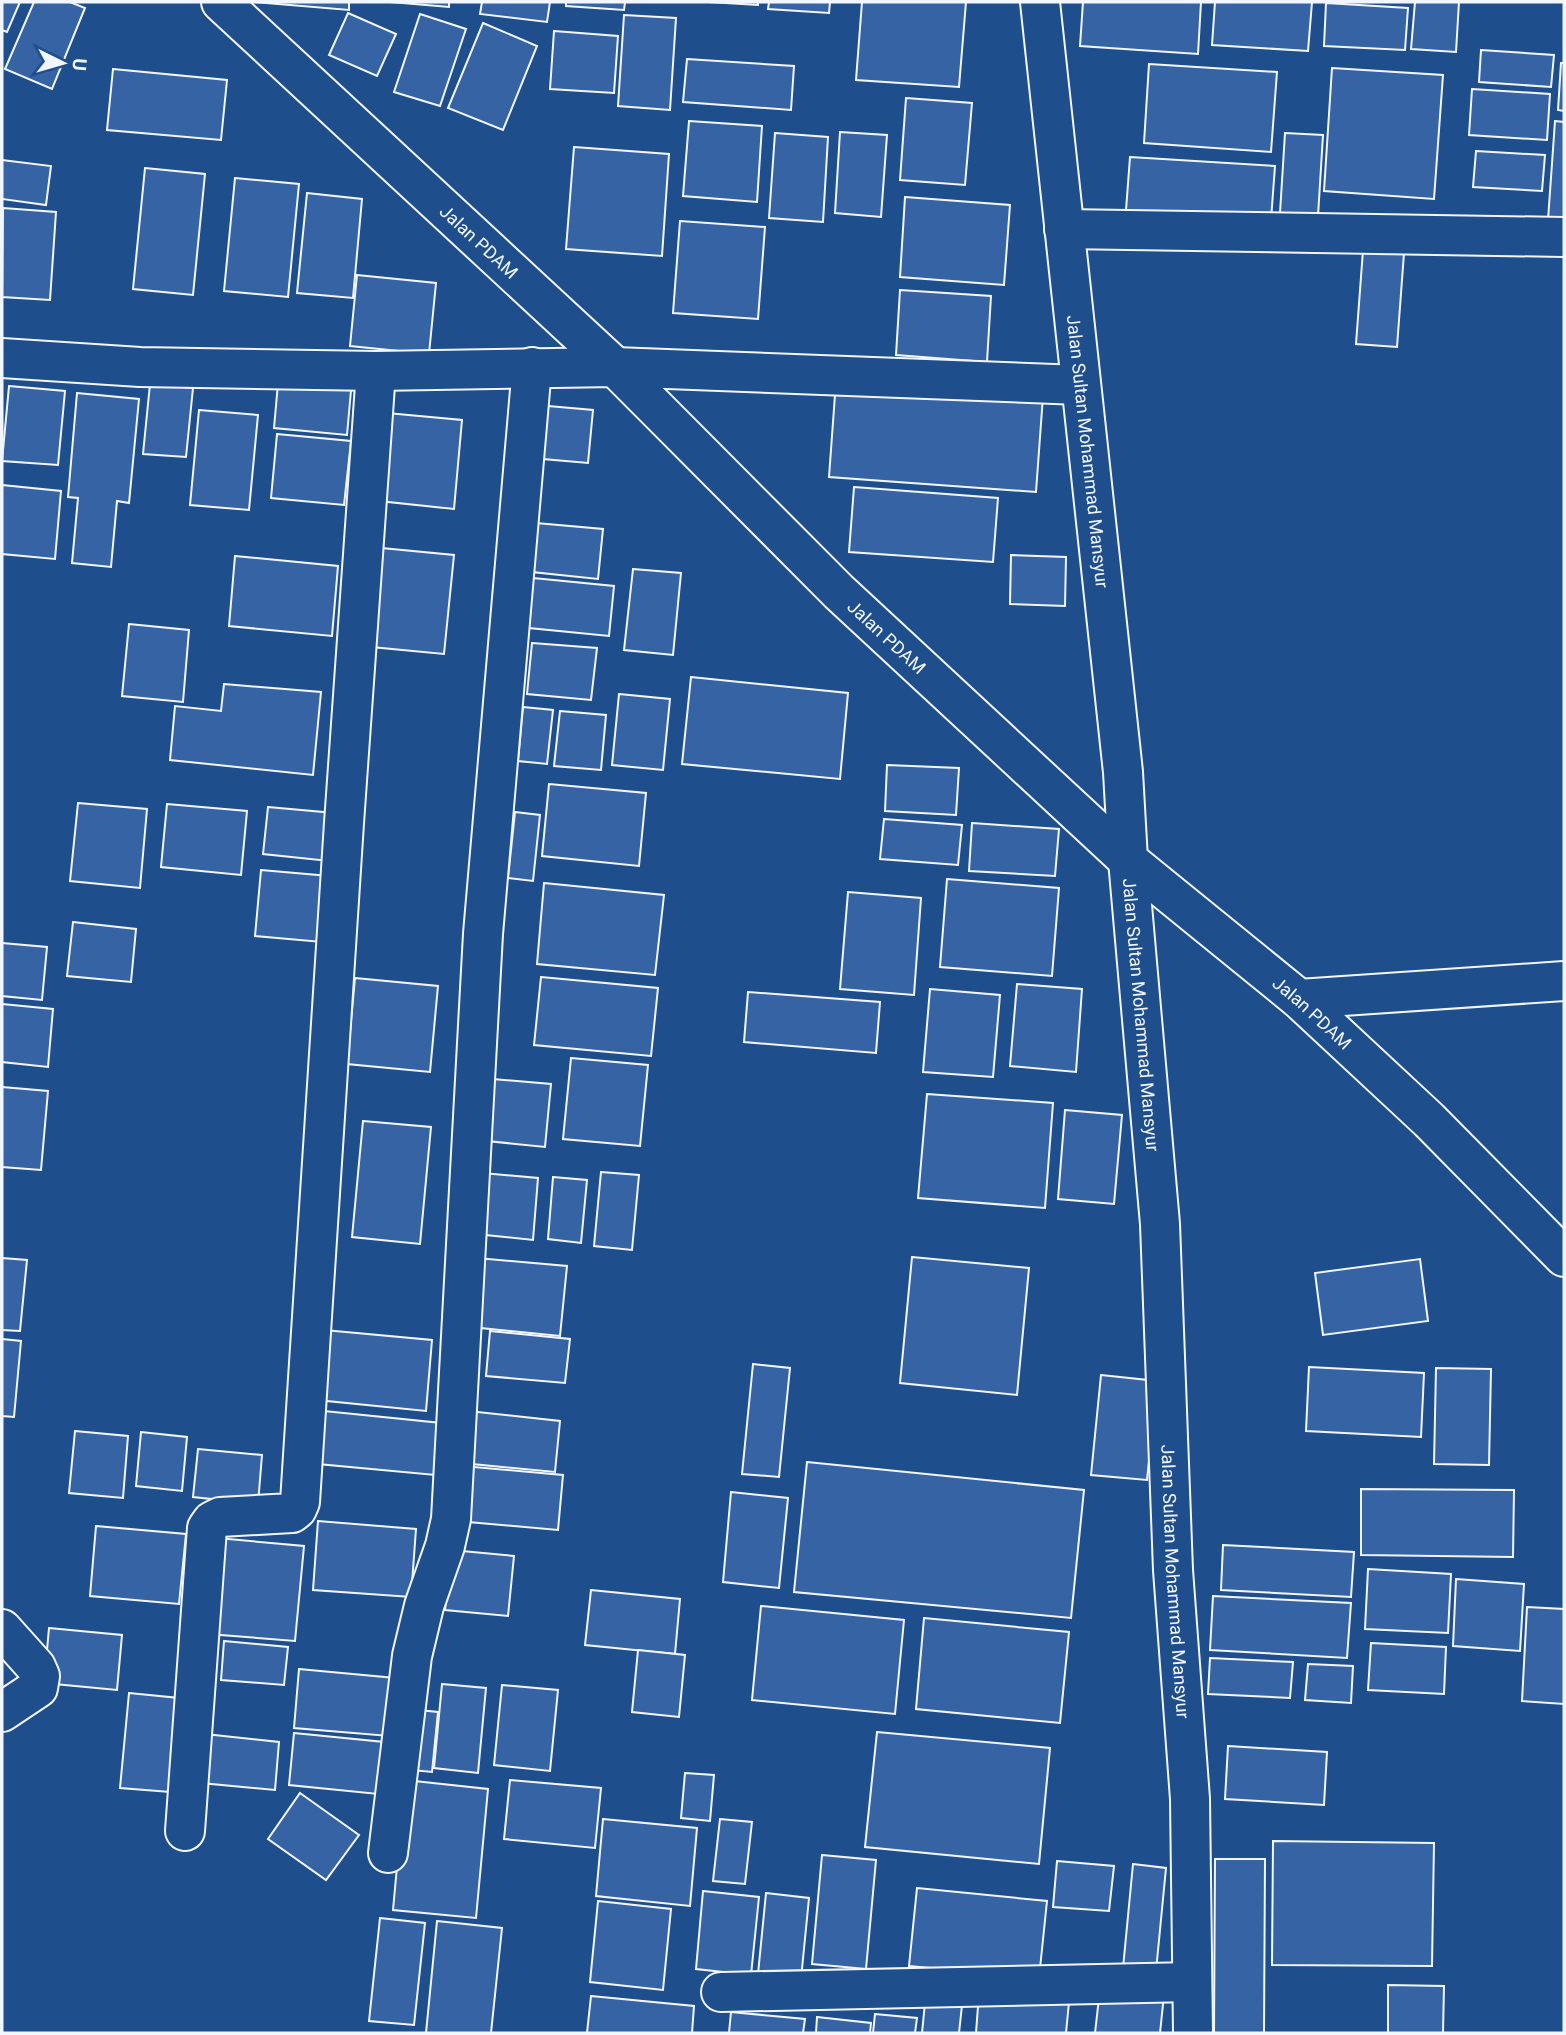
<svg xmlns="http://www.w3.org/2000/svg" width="1566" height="2035" font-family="Roboto,sans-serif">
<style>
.building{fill:#3563a3;stroke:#f2f6ff;stroke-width:2}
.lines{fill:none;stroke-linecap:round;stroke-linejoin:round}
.minor-casing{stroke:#f2f6ff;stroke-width:42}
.minor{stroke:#1f4e8c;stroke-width:38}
.labels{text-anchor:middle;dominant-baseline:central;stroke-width:5;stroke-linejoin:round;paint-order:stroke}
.street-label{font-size:18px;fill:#f2f6ff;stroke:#1f4e8c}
</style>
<rect width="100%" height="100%" fill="#1f4e8c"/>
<g class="building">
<path d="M 2,2 L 20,2 L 7,32 L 2,30 Z"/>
<path d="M 34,2 L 70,2 L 85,8 L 52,89 L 5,69 Z"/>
<path d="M 254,2 L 349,2 L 349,10 Z"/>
<path d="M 390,2 L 449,2 L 449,7 Z"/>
<path d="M 482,2 L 550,2 L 547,22 L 480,14 Z"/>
<path d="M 566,2 L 625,2 L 624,10 L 566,6 Z"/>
<path d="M 708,2 L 758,2 L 758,5 Z"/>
<path d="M 769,2 L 830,2 L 829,13 L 768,9 Z"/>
<path d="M 862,2 L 966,2 L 959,87 L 856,80 Z"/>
<path d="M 1083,2 L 1201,2 L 1198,54 L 1080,46 Z"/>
<path d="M 1215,2 L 1312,2 L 1308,51 L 1212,45 Z"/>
<path d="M 1415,2 L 1459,2 L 1456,52 L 1411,49 Z"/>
<path d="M 1326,3 L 1408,8 L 1405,50 L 1324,46 Z"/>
<path d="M 348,13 L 396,34 L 377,76 L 329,55 Z"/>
<path d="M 420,14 L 466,29 L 440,106 L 394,92 Z"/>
<path d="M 624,15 L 676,18 L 670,110 L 618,106 Z"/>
<path d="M 483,23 L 537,46 L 503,130 L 448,108 Z"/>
<path d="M 554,31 L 618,36 L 614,93 L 550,89 Z"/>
<path d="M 1481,50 L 1554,55 L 1551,87 L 1479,82 Z"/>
<path d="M 687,59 L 794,66 L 791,110 L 683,102 Z"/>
<path d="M 1561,63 L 1564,63 L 1564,111 L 1558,110 Z"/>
<path d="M 1149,64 L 1277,72 L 1271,152 L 1144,143 Z"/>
<path d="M 1332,68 L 1443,75 L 1434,199 L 1324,191 Z"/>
<path d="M 113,69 L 227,80 L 221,140 L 107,130 Z"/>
<path d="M 1472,89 L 1550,94 L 1547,140 L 1469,135 Z"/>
<path d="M 906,98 L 972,103 L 965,185 L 900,180 Z"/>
<path d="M 689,121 L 762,126 L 757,202 L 683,196 Z"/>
<path d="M 1555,121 L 1564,122 L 1564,221 L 1548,220 Z"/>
<path d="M 840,132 L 887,135 L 881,217 L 835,213 Z"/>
<path d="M 775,133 L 828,137 L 823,222 L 769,218 Z"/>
<path d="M 1285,133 L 1323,135 L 1318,216 L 1280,213 Z"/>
<path d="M 574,147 L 669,154 L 662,256 L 566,249 Z"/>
<path d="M 1476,151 L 1545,155 L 1542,191 L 1473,187 Z"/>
<path d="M 1130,157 L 1275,166 L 1271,220 L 1126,210 Z"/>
<path d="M 2,160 L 51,166 L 46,205 L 2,199 Z"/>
<path d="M 145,168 L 205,174 L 193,295 L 133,289 Z"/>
<path d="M 235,178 L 299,184 L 288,297 L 224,291 Z"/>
<path d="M 307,193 L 362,199 L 353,298 L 297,293 Z"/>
<path d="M 905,197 L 1010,205 L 1004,285 L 900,277 Z"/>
<path d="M 3,208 L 56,212 L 50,300 L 2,297 Z"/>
<path d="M 680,221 L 765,227 L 758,319 L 673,313 Z"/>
<path d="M 1363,250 L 1404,253 L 1397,347 L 1356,344 Z"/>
<path d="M 357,275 L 436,283 L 429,354 L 350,346 Z"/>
<path d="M 900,290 L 991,296 L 987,362 L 896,355 Z"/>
<path d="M 279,372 L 352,379 L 347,435 L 274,428 Z"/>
<path d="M 836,381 L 1043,396 L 1036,492 L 829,477 Z"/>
<path d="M 150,384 L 193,388 L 186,457 L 143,454 Z"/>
<path d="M 9,386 L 65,391 L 58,465 L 2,461 Z"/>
<path d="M 77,393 L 139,399 L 129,503 L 117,501 L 111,567 L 72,563 L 78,498 L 68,497 Z"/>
<path d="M 548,406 L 593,410 L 588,463 L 543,459 Z"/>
<path d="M 199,410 L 258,415 L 249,510 L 190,505 Z"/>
<path d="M 387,413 L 462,420 L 454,509 L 379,501 Z"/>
<path d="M 277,434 L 351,441 L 344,505 L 271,498 Z"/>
<path d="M 2,485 L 61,491 L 55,559 L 2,554 Z"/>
<path d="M 854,487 L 998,498 L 993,562 L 849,552 Z"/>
<path d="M 536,523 L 603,529 L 598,579 L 532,572 Z"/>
<path d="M 371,547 L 454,555 L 444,654 L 361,646 Z"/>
<path d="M 1011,555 L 1066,557 L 1065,606 L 1010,604 Z"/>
<path d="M 235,556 L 338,566 L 332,636 L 229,626 Z"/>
<path d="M 633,569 L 681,573 L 673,655 L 624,650 Z"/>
<path d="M 533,578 L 614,586 L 609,636 L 529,628 Z"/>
<path d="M 129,624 L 189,630 L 183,702 L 122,696 Z"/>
<path d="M 532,643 L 597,648 L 591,700 L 527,694 Z"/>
<path d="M 691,677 L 848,693 L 840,779 L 682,764 Z"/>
<path d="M 224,684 L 321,692 L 313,775 L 170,760 L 175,706 L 221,711 Z"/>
<path d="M 619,694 L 670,699 L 663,770 L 612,765 Z"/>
<path d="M 523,707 L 553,710 L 547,764 L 518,761 Z"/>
<path d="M 560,711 L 606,715 L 601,770 L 554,766 Z"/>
<path d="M 887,765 L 959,768 L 956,815 L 885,811 Z"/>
<path d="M 549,784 L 646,793 L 639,866 L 542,856 Z"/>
<path d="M 78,803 L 147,809 L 140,888 L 70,881 Z"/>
<path d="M 167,804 L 247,811 L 241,875 L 161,867 Z"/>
<path d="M 268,807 L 334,813 L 329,861 L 263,854 Z"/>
<path d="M 515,812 L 540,815 L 533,881 L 508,878 Z"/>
<path d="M 884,819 L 962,825 L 958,865 L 880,859 Z"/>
<path d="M 972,823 L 1059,829 L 1055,876 L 969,871 Z"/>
<path d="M 261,870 L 329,876 L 322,942 L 255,936 Z"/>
<path d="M 947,879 L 1059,888 L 1052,976 L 940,967 Z"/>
<path d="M 544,883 L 664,895 L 655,975 L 537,964 Z"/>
<path d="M 848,892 L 921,898 L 914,995 L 840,989 Z"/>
<path d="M 73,922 L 136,929 L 131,982 L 67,976 Z"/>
<path d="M 2,943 L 47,947 L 42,1000 L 2,996 Z"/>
<path d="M 541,977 L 658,988 L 651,1056 L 534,1045 Z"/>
<path d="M 355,978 L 438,986 L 430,1072 L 347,1064 Z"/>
<path d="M 1017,984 L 1082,989 L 1076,1072 L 1010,1066 Z"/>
<path d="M 930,989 L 1000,995 L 993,1077 L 923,1072 Z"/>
<path d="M 748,992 L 880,1002 L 876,1053 L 744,1042 Z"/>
<path d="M 2,1004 L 53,1009 L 48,1067 L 2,1062 Z"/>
<path d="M 571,1058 L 648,1065 L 640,1146 L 563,1139 Z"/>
<path d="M 492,1079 L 551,1084 L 545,1147 L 487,1141 Z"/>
<path d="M 2,1087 L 48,1091 L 41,1170 L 2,1167 Z"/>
<path d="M 927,1094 L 1053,1103 L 1045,1208 L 918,1198 Z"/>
<path d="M 1065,1110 L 1122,1115 L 1114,1204 L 1058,1199 Z"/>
<path d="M 363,1121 L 431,1127 L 420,1244 L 352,1237 Z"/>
<path d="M 601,1172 L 639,1175 L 632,1250 L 594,1246 Z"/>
<path d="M 482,1173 L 538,1178 L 533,1240 L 476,1234 Z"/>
<path d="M 553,1177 L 587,1180 L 581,1243 L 548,1239 Z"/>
<path d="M 912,1257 L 1029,1268 L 1017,1395 L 900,1383 Z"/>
<path d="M 2,1258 L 27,1260 L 20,1331 L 2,1330 Z"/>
<path d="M 477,1258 L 567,1266 L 560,1336 L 471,1327 Z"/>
<path d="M 1420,1259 L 1428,1321 L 1323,1335 L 1315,1273 Z"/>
<path d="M 324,1330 L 432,1340 L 426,1411 L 317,1400 Z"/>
<path d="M 490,1331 L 570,1339 L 565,1383 L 486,1376 Z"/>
<path d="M 2,1339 L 21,1341 L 14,1417 L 2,1416 Z"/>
<path d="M 753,1364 L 790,1368 L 779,1477 L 742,1474 Z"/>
<path d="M 1309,1367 L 1424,1373 L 1421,1437 L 1306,1431 Z"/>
<path d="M 1436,1368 L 1491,1369 L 1489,1465 L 1434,1464 Z"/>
<path d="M 1101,1375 L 1157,1381 L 1147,1480 L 1091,1475 Z"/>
<path d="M 324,1411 L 451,1424 L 446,1476 L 318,1464 Z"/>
<path d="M 468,1411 L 560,1421 L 555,1472 L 462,1463 Z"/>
<path d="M 75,1431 L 128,1436 L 123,1498 L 69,1493 Z"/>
<path d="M 141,1432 L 187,1437 L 182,1491 L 136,1486 Z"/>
<path d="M 198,1449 L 262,1455 L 258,1504 L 193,1497 Z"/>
<path d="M 807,1462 L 1084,1490 L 1071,1618 L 794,1592 Z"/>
<path d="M 463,1466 L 563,1475 L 558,1530 L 457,1521 Z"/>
<path d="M 1361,1489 L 1514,1490 L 1513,1557 L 1361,1555 Z"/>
<path d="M 731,1492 L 788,1498 L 779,1588 L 723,1582 Z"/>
<path d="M 318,1521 L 416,1529 L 411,1597 L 313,1590 Z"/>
<path d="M 96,1526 L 186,1534 L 179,1604 L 90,1596 Z"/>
<path d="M 217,1538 L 304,1546 L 295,1641 L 208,1634 Z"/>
<path d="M 1223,1545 L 1354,1552 L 1351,1597 L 1221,1590 Z"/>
<path d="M 451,1550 L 514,1556 L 508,1616 L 445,1610 Z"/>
<path d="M 1368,1569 L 1451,1574 L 1448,1633 L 1365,1629 Z"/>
<path d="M 1456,1579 L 1524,1584 L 1520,1651 L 1453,1646 Z"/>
<path d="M 591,1590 L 680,1599 L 675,1654 L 585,1645 Z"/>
<path d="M 1213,1596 L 1351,1603 L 1347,1658 L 1210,1650 Z"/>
<path d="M 761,1606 L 904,1620 L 895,1714 L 752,1700 Z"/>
<path d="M 1527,1607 L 1564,1609 L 1564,1704 L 1522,1701 Z"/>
<path d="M 924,1618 L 1069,1632 L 1060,1723 L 916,1709 Z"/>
<path d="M 49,1628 L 122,1635 L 117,1690 L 44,1683 Z"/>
<path d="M 224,1641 L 288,1647 L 284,1685 L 221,1680 Z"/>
<path d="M 1371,1643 L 1446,1647 L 1444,1694 L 1368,1690 Z"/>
<path d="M 638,1650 L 685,1655 L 679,1717 L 632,1712 Z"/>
<path d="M 1210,1658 L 1293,1662 L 1290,1698 L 1208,1694 Z"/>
<path d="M 1308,1664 L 1353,1666 L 1351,1703 L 1305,1700 Z"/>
<path d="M 299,1669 L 395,1678 L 389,1736 L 294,1728 Z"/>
<path d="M 442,1684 L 486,1688 L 478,1773 L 434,1768 Z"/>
<path d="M 502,1685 L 558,1690 L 550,1771 L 494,1765 Z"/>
<path d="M 129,1693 L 179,1698 L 170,1792 L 120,1788 Z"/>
<path d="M 408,1709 L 438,1712 L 432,1772 L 402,1769 Z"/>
<path d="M 877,1732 L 1050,1748 L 1039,1864 L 865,1847 Z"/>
<path d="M 294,1733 L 384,1742 L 378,1794 L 289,1785 Z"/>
<path d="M 205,1734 L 279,1742 L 275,1790 L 201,1783 Z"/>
<path d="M 1228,1746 L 1327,1752 L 1324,1805 L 1225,1799 Z"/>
<path d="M 685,1773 L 714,1775 L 710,1821 L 681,1818 Z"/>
<path d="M 405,1780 L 488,1789 L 476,1918 L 393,1910 Z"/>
<path d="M 510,1780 L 601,1788 L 595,1848 L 504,1839 Z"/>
<path d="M 300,1793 L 359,1835 L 326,1880 L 268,1839 Z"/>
<path d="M 603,1819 L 697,1828 L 690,1906 L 596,1896 Z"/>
<path d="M 720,1819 L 752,1822 L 745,1884 L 713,1881 Z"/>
<path d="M 1273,1841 L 1434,1843 L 1432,1966 L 1272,1965 Z"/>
<path d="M 822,1855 L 876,1860 L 866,1969 L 812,1964 Z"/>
<path d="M 1215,1859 L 1265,1859 L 1264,2033 L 1214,2033 Z"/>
<path d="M 1057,1861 L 1114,1866 L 1109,1911 L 1053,1907 Z"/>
<path d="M 1133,1864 L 1166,1868 L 1156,1971 L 1123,1968 Z"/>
<path d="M 917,1888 L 1047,1901 L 1039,1978 L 909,1966 Z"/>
<path d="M 703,1891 L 759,1897 L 751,1975 L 696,1969 Z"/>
<path d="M 766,1893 L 809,1898 L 801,1979 L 758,1974 Z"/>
<path d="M 598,1901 L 671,1909 L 663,1990 L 590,1982 Z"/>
<path d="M 380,1918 L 425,1923 L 414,2025 L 369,2021 Z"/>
<path d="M 437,1921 L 502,1928 L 491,2033 L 426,2033 Z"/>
<path d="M 1388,1985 L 1444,1986 L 1443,2033 L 1388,2033 Z"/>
<path d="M 1100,1989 L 1164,1995 L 1160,2033 L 1095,2033 Z"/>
<path d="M 926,1993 L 963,1996 L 959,2033 L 922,2033 Z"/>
<path d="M 979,1993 L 1069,2002 L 1066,2033 L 976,2033 Z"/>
<path d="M 591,1996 L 694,2006 L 692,2033 L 587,2033 Z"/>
<path d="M 731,2012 L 805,2019 L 803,2033 L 729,2033 Z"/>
<path d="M 875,2014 L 917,2018 L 915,2033 L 873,2033 Z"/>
<path d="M 817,2017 L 871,2023 L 870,2033 L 816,2033 Z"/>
</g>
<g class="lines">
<g class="minor-casing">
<g id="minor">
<path id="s1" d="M 221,2 L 615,367 L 839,592 L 1128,860 L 1299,999 L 1429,1120 L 1564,1257"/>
<path id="s2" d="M 1040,2 L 1123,772 L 1128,860 L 1160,1224 L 1173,1570 L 1190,1799 L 1193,2033"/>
<path d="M 1064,229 L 1564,237"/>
<path d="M 2,358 L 140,367 L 376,371 L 615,367 L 1080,385"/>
<path d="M 1299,999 L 1564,981"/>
<path d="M 2,1629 L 36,1667 L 40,1676 L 38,1688 L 2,1712"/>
<path d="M 185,1831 L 207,1528 L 212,1521 L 220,1517 L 292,1513 L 297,1509 L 300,1502 L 344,823 L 376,371"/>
<path d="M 388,1853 L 412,1656 L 424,1606 L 445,1546 L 451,1519 L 483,934 L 532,367"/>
<path d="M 721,1992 L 1192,1982"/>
</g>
</g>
<use href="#minor" class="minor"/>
</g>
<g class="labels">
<g class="street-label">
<text stroke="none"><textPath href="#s1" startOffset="352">Jalan PDAM</textPath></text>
<text stroke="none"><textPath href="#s2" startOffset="452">Jalan Sultan Mohammad Mansyur</textPath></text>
<text stroke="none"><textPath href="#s1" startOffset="920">Jalan PDAM</textPath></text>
<text stroke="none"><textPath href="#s1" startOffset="1488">Jalan PDAM</textPath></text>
<text stroke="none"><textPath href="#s2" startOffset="1018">Jalan Sultan Mohammad Mansyur</textPath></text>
<text stroke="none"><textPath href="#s2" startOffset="1586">Jalan Sultan Mohammad Mansyur</textPath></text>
</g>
</g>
<rect width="1566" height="2035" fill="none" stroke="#f2f6ff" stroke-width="7"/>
<g transform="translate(63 63) rotate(95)" stroke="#1f4e8c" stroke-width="5" paint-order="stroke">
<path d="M0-5L12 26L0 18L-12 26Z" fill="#f2f6ff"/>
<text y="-10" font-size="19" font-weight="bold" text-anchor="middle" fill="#f2f6ff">U</text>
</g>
</svg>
